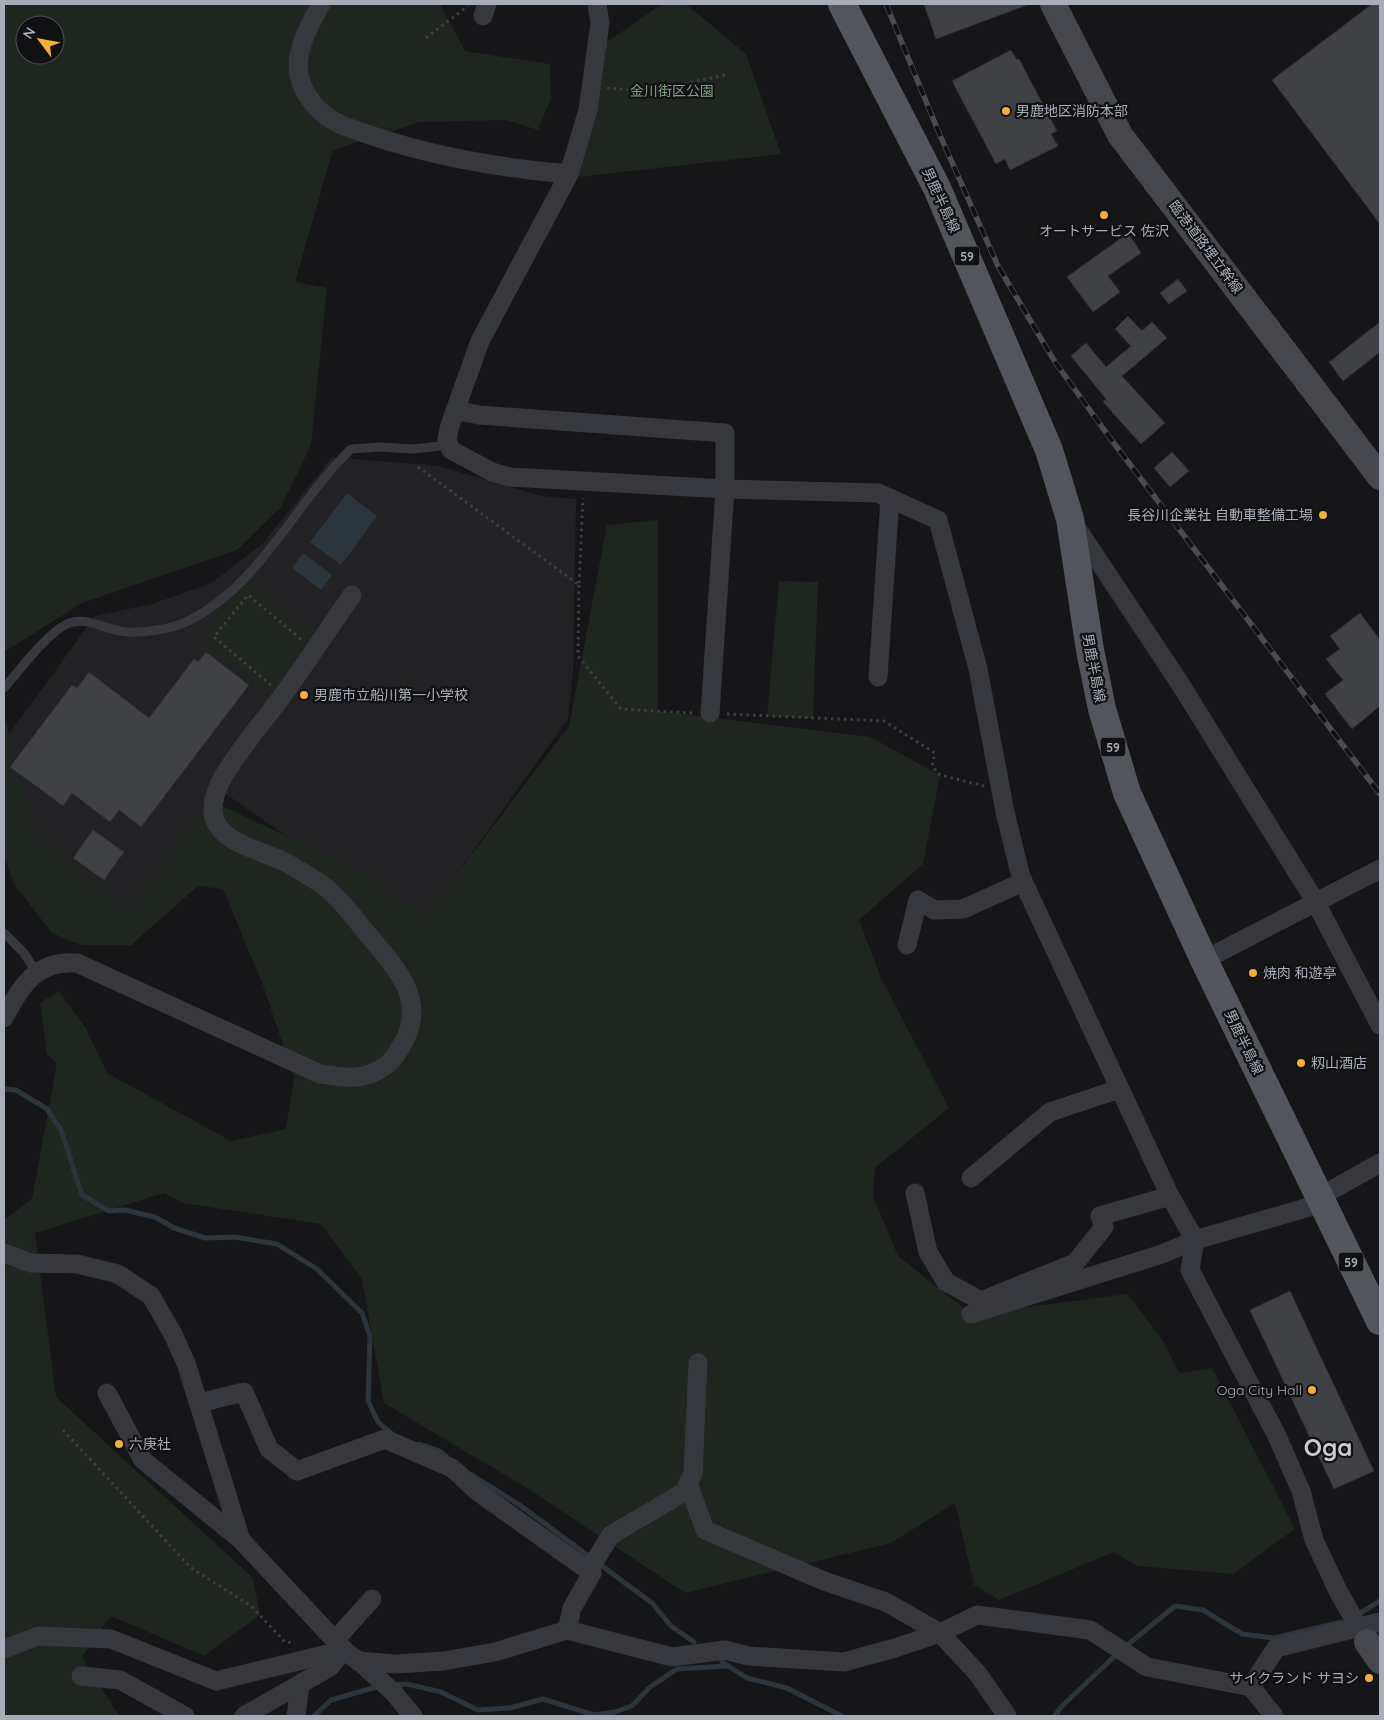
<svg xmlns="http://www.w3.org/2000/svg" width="1384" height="1720" font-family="Quicksand,'Noto Sans JP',sans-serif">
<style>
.built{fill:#222225}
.green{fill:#1e261f;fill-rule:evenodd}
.water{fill:#2c353c}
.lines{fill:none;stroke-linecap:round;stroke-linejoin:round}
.stream{stroke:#2c353c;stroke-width:5}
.building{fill:#404145;stroke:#303034}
.path{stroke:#3d3f44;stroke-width:3;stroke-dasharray:2.5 4;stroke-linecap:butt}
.lane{stroke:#37383d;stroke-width:9}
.street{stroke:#37383d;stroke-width:19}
.secondary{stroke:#45474d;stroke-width:26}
.primary{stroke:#53555c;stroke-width:28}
.rail-casing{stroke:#4a4c52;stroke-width:5.5}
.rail{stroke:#111113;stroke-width:4;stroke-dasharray:11;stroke-linecap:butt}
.poi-dot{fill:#f2b134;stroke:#111113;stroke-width:2}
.labels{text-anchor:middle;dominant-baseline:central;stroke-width:4.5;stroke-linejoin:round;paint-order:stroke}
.shield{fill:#111113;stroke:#7b7e86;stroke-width:1}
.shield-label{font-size:12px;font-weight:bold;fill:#a8adb8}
.park-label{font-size:14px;fill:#7fa381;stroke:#111113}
.poi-label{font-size:14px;fill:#a8adb8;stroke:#111113;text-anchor:start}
.street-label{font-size:14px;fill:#a8adb8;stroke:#111113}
.town-label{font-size:24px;font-weight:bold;fill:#c9ccd4;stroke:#111113}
</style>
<rect width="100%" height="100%" fill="#161618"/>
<path class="built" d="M 332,457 L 439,466 L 541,496 L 576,499 L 573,671 L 568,719 L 418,928 L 216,787 L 132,911 L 20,835 L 4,741 L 95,616 L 152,604 L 212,583 L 264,542 Z"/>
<g class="green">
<path d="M 4,4 L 440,4 L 465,51 L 550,64 L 551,98 L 538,130 L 506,120 L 420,122 L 333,150 L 295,282 L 327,288 L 311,445 L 281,507 L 237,550 L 82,603 L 4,652 ZM 25,25 L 55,25 L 55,55 L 25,55 Z"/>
<path d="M 662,4 L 686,4 L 746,54 L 781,154 L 578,177 L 604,44 Z"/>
<path d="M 658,520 L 658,711 L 870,737 L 940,775 L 923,864 L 859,920 L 881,978 L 949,1108 L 875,1168 L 873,1197 L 898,1256 L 971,1314 L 1128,1294 L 1163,1341 L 1179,1373 L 1212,1368 L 1295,1529 L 1233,1574 L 1137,1566 L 1114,1552 L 999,1600 L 974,1585 L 955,1503 L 891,1543 L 685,1593 L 527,1488 L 384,1403 L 362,1279 L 321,1224 L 183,1203 L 164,1193 L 35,1233 L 56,1397 L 253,1578 L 260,1615 L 204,1656 L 111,1616 L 82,1657 L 119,1716 L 4,1716 L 4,1220 L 32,1199 L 57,1063 L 47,1054 L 40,1003 L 59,991 L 86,1029 L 107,1073 L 231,1141 L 286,1129 L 294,1078 L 263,985 L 223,889 L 198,886 L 131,945 L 81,945 L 52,933 L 14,884 L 4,856 L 4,713 L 34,834 L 131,911 L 208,799 L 348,865 L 425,916 L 569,726 L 607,525 Z"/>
<path d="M 779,581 L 818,582 L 813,718 L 767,716 Z"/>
<path d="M 246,582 L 317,638 L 273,696 L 200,639 Z"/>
</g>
<g class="water">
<path d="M 347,493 L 377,516 L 341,565 L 310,542 Z"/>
<path d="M 303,553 L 332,575 L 321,590 L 292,568 Z"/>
</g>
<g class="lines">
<g class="stream">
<path d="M 4,1089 L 16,1090 L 47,1109 L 61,1130 L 82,1195 L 109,1211 L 125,1210 L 155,1217 L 174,1228 L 205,1238 L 234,1237 L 277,1244 L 317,1269 L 362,1313 L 370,1336 L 368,1401 L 378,1422 L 392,1434"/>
<path d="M 419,1444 L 440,1451 L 447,1457"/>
<path d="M 472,1475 L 521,1506 L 652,1603 L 671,1626 L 694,1642"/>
<path d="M 1362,1612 L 1380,1601"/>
<path d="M 1125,1647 L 1175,1606 L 1203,1610 L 1242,1634 L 1274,1638 L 1342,1622"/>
<path d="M 722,1662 L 747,1678 L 787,1688 L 842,1716"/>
<path d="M 394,1685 L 407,1684 L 441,1692 L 478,1710 L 510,1708 L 543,1699 L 594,1715 L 615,1712 L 632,1706 L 650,1687 L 677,1669 L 727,1666"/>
<path d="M 314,1716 L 331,1700 L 380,1686"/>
<path d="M 1055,1716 L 1061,1707 L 1118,1653"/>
</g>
</g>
<g class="building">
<path d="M 924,4 L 1027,4 L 1027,5 L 936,39 Z"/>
<path d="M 1372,4 L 1380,4 L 1380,224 L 1272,80 Z"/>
<path d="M 1011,50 L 1017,60 L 1019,59 L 1057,131 L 1051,134 L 1058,146 L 1010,170 L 1005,159 L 996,164 L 952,81 Z"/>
<path d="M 1128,233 L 1141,253 L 1108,276 L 1120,292 L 1093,312 L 1067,277 Z"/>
<path d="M 1178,279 L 1187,291 L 1169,304 L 1160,293 Z"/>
<path d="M 1128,316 L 1142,331 L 1152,322 L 1167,338 L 1122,376 L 1165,423 L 1141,444 L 1103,402 L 1106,399 L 1071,356 L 1086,343 L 1106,367 L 1131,346 L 1115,329 Z"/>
<path d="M 1380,322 L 1380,352 L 1343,381 L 1329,362 Z"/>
<path d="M 1172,452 L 1189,471 L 1170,487 L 1154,468 Z"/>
<path d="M 1360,613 L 1380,640 L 1380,706 L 1352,729 L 1325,694 L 1343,680 L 1326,659 L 1340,649 L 1330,636 Z"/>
<path d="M 206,652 L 249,685 L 141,827 L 119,810 L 110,822 L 72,793 L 63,806 L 10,767 L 72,685 L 77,688 L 89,672 L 149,718 L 194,659 L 198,662 Z"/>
<path d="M 93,830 L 124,852 L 104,880 L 73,858 Z"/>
<path d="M 1290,1291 L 1374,1471 L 1334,1489 L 1250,1310 Z"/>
</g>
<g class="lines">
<g class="path">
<path d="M 426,38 L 468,6"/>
<path d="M 607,88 L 646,91 L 726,75"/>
<path d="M 418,467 L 579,585 L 583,498"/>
<path d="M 579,585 L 578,656 L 621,709 L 693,713"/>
<path d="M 271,685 L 214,637 L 248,595 L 302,640"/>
<path d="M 727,714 L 884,721 L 935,753 L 932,766 L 940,775 L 984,786"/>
<path d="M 63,1430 L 190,1567 L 251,1606 L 285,1642 L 295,1643"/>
</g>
<g class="lane">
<path d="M 4,688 C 19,671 46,635 65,625 C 86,614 106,631 127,632 C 146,633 173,629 190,620 C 261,584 295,503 351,449 L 381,447 L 413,449 L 449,445"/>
<path d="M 4,933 L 24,953 L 36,972"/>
</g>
<g class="street">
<path d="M 321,4 C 309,26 293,53 300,79 C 304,95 318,111 332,120 C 341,126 354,129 364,133 C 429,156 500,168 569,174"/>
<path d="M 597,4 L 600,23 L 588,110 L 569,174 L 480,341 L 450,425 L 447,439 L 451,450 L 492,472 L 510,477 L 725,489 L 878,493 L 938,520 L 978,669 L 1005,812 L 1021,877 L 1170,1196 L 1195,1240 L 1162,1254 L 971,1314"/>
<path d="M 483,16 L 487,4"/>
<path d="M 455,410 L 479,415 L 725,433 L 725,489 L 710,713"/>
<path d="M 1074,524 L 1179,682 L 1315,901 L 1380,1025"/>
<path d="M 878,677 L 890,498"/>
<path d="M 907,945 L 918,900 L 934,910 L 963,909 L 1023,882"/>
<path d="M 1204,960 L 1380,869"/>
<path d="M 4,1018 C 21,985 37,960 77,963 L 320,1074 C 341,1077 360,1081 379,1070 C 392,1063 396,1055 403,1043 C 429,998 392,964 365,931 C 352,915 338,896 321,884 C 310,876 297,869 285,862 C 263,851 217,843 213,813 C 212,802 217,787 223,777 C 240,748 263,722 283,695 C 307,662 329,628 352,595"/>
<path d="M 971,1178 L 1050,1112 L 1119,1089"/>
<path d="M 915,1193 L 928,1252 L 946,1282 L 981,1301 L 1075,1263 L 1104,1227 L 1100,1216 L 1170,1196"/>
<path d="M 1319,1197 L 1380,1163"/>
<path d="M 1323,1203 L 1195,1240 L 1190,1270 L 1277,1436 L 1301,1491 L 1314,1540 L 1338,1591 L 1367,1642"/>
<path d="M 4,1253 L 31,1263 L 77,1264 L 118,1274 L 151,1296 L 173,1334 L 186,1363 L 241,1540"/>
<path d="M 107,1393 L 143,1460 L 241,1540 L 344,1650 L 358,1661 L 396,1664 L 443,1661 L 495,1652 L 567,1630 L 672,1657 L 725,1650 L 748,1656 L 844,1662 L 895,1648 L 940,1633 L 977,1615 L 1090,1630 L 1147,1667 L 1251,1687 L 1274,1716"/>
<path d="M 199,1403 L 244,1392 L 269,1449 L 297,1471 L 385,1439 L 452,1468 L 478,1492 L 592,1573 L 572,1608 L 567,1630"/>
<path d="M 688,1483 L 705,1530 L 824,1581 L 886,1602 L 940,1633 L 978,1674 L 1007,1716"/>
<path d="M 589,1570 L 611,1535 L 684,1492 L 693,1474 L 698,1363"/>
<path d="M 335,1640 L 372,1599"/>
<path d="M 4,1649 L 38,1636 L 111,1639 L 216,1681 L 344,1650"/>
<path d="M 358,1660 L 393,1692 L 413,1716"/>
<path d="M 81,1676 L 120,1680 L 185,1716"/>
<path d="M 1251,1687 L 1276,1648 L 1380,1622"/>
<path d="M 244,1716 L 330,1667 L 344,1650"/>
<path d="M 296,1716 L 300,1685"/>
</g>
<g class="secondary">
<path d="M 1053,4 L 1120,135 L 1380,477"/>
<path d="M 1367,1642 L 1380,1661"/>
</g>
<path class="primary" d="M 842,4 L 937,188 L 1049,450 L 1070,519 L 1090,650 L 1102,709 L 1127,793 L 1204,960 L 1380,1321"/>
<g class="rail-casing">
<path id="rail" d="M 886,4 L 939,133 L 998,266 L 1055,362 L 1110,438 L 1380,794"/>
</g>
<use href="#rail" class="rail"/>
</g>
<g class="poi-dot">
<circle cx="1006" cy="111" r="5"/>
<circle cx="1104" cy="215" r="5"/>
<circle cx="1323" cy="515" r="5"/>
<circle cx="304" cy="695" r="5"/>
<circle cx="1253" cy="973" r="5"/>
<circle cx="1301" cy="1063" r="5"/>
<circle cx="1312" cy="1390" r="5"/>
<circle cx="119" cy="1444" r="5"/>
<circle cx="1369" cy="1678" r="5"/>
</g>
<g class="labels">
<g class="shield">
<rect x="954.5" y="246.5" width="25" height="19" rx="4"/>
<rect x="1100.5" y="737.5" width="25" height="19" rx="4"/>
<rect x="1338.5" y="1252.5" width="25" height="19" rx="4"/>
</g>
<g class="shield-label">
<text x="967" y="256">59</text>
<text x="1113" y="747">59</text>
<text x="1351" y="1262">59</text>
</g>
<g class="park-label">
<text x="672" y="91">金川街区公園</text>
</g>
<g class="poi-label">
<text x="1016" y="111">男鹿地区消防本部</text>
<text x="1104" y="231" text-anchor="middle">オートサービス 佐沢</text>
<text x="1313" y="515" text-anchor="end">長谷川企業社 自動車整備工場</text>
<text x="314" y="695">男鹿市立船川第一小学校</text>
<text x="1263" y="973">焼肉 和遊亭</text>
<text x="1311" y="1063">籾山酒店</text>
<text x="1302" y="1390" text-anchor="end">Oga City Hall</text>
<text x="129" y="1444">六庚社</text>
<text x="1359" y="1678" text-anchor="end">サイクランド サヨシ</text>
</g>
<g class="street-label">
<text transform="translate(941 200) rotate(65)">男鹿半島線</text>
<text transform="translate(1206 247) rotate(53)">臨港道路埋立幹線</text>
<text transform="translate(1094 668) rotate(79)">男鹿半島線</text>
<text transform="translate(1244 1042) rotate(64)">男鹿半島線</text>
</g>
<g class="town-label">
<text x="1328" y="1447">Oga</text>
</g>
</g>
<rect width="1384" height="1720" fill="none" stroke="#a8adb8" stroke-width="10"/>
<g transform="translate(40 40) rotate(302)"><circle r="24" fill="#111113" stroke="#4d4f55"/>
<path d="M0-4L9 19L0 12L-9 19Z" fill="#f2b134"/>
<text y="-8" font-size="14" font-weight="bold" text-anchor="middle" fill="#a8adb8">N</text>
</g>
</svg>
